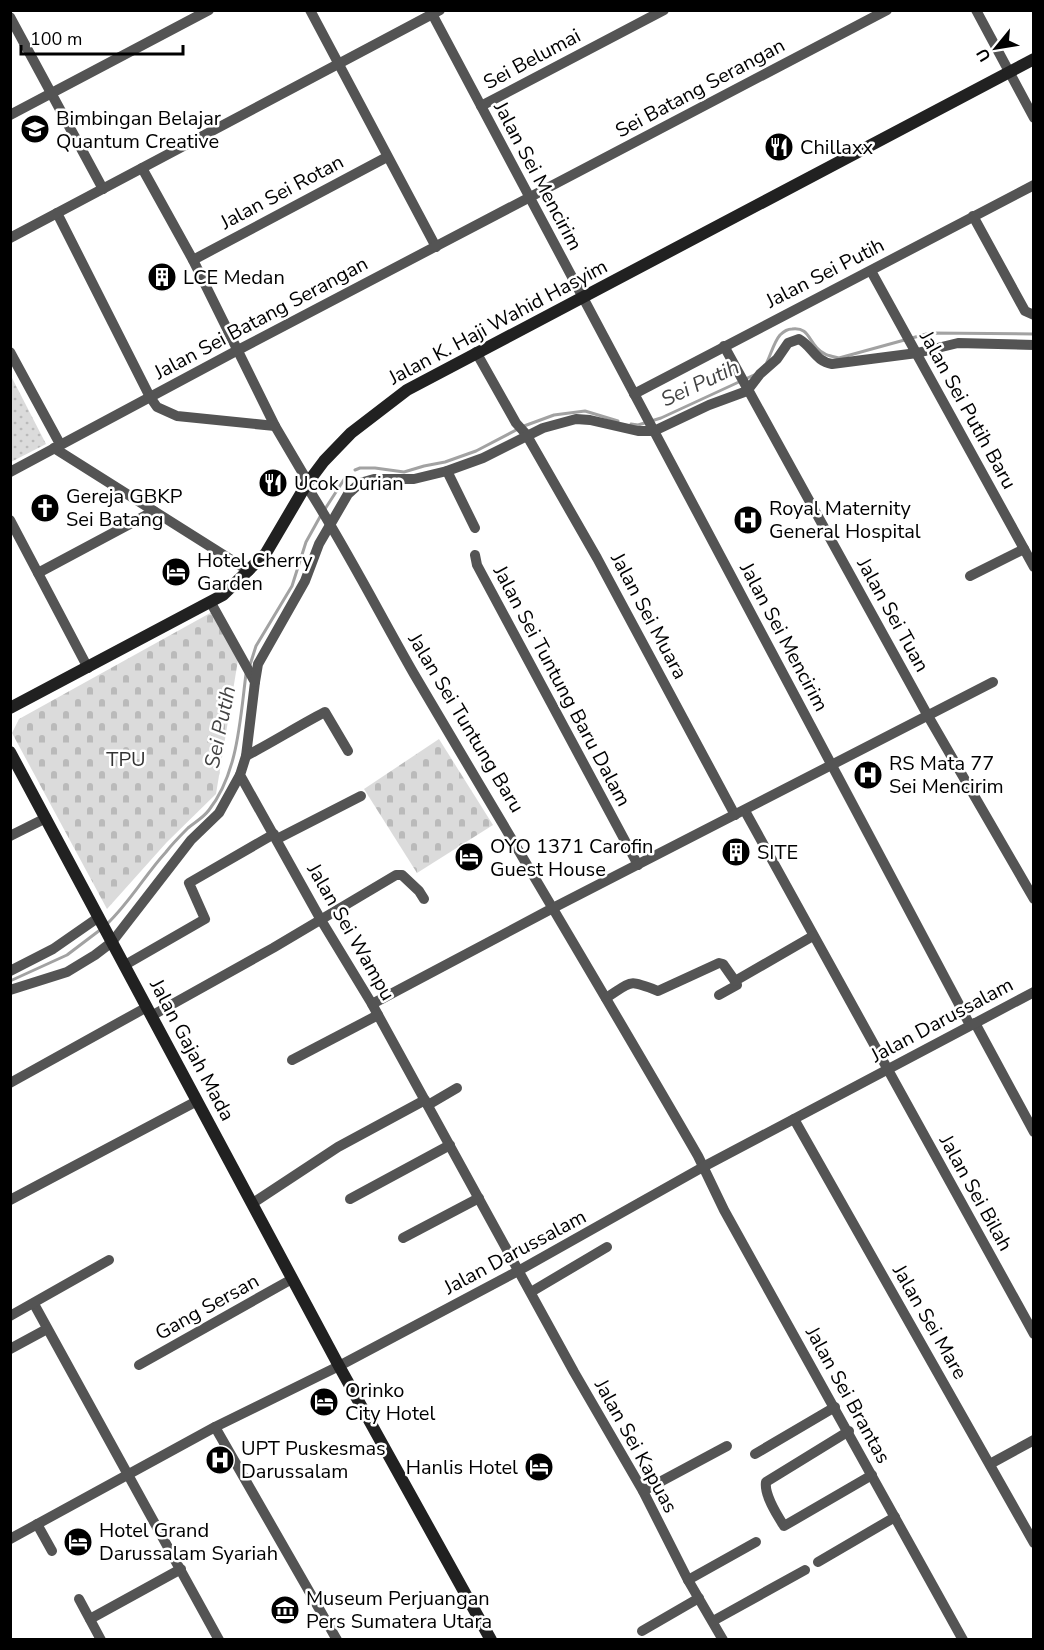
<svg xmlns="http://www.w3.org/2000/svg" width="1044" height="1650" font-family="'Nunito Sans',sans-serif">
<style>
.cemetery{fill:url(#cemetery-stones)}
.park{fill:url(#park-dots)}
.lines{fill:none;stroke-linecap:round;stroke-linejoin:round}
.stream{stroke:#a2a2a2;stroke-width:3}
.street{stroke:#545454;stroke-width:10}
.secondary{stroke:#212121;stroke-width:12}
.labels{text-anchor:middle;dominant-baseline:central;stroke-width:5;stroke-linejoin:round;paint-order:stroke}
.street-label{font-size:20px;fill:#000;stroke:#fff}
.poi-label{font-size:20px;fill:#000;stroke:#fff;text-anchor:start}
.park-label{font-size:20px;fill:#323232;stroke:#fff}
.water-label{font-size:21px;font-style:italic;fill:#434343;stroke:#fff}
</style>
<defs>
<pattern id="cemetery-stones" width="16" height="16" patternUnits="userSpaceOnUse" patternTransform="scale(1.5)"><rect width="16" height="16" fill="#dbdbdb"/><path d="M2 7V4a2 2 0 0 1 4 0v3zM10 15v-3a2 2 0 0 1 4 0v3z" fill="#bababa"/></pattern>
<pattern id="park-dots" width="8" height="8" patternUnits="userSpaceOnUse" patternTransform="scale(1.5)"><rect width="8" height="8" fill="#dbdbdb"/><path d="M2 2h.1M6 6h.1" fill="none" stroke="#bababa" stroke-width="1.8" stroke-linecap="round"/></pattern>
</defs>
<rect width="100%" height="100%" fill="#fff"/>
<g class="cemetery">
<path d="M 212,612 L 238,660 L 216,794 L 167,842 L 107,909 L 12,733 L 19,719 Z"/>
<path d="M 439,739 L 493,825 L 417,873 L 364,789 Z"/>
</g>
<path class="park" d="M 11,376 L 46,444 L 11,462 L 10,462 Z"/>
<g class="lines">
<g class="stream">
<path d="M 767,362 C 771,354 774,342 780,335 C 783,332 788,329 792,329 C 808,327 808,339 817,348 C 823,355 831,356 839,358 L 930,333 L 1034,334"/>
<path d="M 631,424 L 638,425 L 661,418 L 754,375"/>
<path d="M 524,426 L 554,415 L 585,411 L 618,421"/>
<path d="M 355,470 L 360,468 L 375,468 L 404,472 L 424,466 L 445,462 L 476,451 L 518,429"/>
<path d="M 325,509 L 345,478"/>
<path d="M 250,665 L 256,646 L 292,586 L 306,542 L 321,515"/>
<path d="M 107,924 C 130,902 145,875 166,852 C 172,844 180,836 188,828 C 195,822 203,818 209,810 C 238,773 240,720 246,674"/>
<path d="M 10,981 L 67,955 L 100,930"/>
</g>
<g class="street">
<path d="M 310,10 L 436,247"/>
<path d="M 430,10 L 970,1025"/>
<path d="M 976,10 L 1034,118"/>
<path d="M 10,17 L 103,189"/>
<path d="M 481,106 L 664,10"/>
<path d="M 10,115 L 209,10"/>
<path d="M 142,168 L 193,260 L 275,426 L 308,482"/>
<path d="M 57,213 L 150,397 L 157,407 L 177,416 L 275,426"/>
<path d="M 973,216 L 1025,311 L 1034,315"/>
<path d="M 10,238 L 440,10"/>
<path d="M 193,260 L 387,157"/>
<path d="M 871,271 L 1034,567"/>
<path d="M 724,346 L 928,716 L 1034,899"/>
<path d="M 10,352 L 60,444"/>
<path d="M 476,352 L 516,423 L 526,434 L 597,558 L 735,815"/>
<path d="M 634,394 L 1034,185"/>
<path d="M 54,448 L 249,571"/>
<path d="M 447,471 L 475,528"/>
<path d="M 10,472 L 238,350 L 887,10"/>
<path d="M 306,485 C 345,546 378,611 414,674 C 509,835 605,995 698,1156 L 724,1210 L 963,1640"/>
<path d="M 10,520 L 88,668"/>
<path d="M 475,555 L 477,565 L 638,865"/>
<path d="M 38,573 L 154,511"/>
<path d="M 970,576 L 1024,549"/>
<path d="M 211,603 L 255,682 L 246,756 L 240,775 L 321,920 L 372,1004 L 574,1372 L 643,1491 L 688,1580 L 723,1640"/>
<path d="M 255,682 L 258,664 L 305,581 L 319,544 L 348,494 L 360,483 L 374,479 L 414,479 L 447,471 L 483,458 L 543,428 L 576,419 L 590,420 L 638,431 L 654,431 L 709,405 L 747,391 L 760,374 L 777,359 L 788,343 L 799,339 C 813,347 815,361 832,364 L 917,353 L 958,343 L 1034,345"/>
<path d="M 246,756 C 273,742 298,726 325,712 L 348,751"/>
<path d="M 745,811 L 1034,1334"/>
<path d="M 10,836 L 46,818"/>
<path d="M 277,839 L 361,796"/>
<path d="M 125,965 L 205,919 L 189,883 L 274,834"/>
<path d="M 10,971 L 53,949 L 99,917"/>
<path d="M 10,990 L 67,972 L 95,955 L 112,942 L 191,840 L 219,813 L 240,775"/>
<path d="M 719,995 L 737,985 L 735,981 L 813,936"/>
<path d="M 606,998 C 633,981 627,979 658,991 L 719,963 L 723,964 L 735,981"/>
<path d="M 372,1004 L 553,908 L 993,682"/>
<path d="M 151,1016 L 273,948 L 396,875 L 402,875 L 419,891 L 424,899"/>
<path d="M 975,1023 L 1034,1132"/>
<path d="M 292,1060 L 378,1015"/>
<path d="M 10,1083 L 147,1007"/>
<path d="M 428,1105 L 457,1088"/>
<path d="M 794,1119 L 1034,1543"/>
<path d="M 350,1199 L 450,1145"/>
<path d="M 10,1200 L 197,1101"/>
<path d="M 253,1203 L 338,1147 L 425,1100"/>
<path d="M 403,1238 L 479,1198"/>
<path d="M 531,1292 L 607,1247"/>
<path d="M 34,1304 L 219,1640"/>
<path d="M 10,1316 L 109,1260"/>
<path d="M 10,1349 L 47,1329"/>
<path d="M 139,1365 L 292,1279"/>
<path d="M 215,1427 L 337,1640"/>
<path d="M 849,1431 L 766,1482 C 764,1495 777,1515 784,1526 L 872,1475"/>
<path d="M 755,1454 L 835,1407"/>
<path d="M 990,1464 L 1034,1440"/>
<path d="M 643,1491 L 727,1446"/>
<path d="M 37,1524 L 52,1551"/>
<path d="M 10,1539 L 215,1427 L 339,1366 L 518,1271 L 703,1167 L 1034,992"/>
<path d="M 818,1562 L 895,1517"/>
<path d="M 688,1580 L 756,1542"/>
<path d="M 79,1599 L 101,1640"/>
<path d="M 90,1619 L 181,1569"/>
<path d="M 713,1621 L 805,1570"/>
<path d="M 642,1631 L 699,1598"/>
</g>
<g class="secondary">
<path d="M 10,708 L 223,595 L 266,553 L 306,485 L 324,461 L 351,433 L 407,390 L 1034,59"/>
<path d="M 10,752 L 339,1366 L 491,1640"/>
</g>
</g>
<defs>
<g id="school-disc" transform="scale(1.5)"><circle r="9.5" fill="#000" stroke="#fff"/><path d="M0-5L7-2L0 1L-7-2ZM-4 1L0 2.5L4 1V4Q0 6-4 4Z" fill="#fff"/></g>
<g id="restaurant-disc" transform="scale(1.5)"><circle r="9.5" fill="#000" stroke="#fff"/><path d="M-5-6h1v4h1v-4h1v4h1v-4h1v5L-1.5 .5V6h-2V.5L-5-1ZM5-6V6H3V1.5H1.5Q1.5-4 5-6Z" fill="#fff"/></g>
<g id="building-disc" transform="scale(1.5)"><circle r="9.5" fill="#000" stroke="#fff"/><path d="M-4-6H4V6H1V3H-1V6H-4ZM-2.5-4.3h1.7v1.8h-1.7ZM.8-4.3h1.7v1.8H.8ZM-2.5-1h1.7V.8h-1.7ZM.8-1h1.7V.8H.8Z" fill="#fff"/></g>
<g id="church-disc" transform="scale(1.5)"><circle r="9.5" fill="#000" stroke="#fff"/><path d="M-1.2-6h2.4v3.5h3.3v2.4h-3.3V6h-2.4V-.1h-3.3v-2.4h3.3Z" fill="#fff"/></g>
<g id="hospital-disc" transform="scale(1.5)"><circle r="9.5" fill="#000" stroke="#fff"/><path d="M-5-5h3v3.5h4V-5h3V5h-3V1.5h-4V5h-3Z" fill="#fff"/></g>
<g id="hotel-disc" transform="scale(1.5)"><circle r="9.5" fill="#000" stroke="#fff"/><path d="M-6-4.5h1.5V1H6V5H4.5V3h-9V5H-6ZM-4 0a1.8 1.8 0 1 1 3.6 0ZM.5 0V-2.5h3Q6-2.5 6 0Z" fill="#fff"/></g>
<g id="museum-disc" transform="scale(1.5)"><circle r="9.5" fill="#000" stroke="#fff"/><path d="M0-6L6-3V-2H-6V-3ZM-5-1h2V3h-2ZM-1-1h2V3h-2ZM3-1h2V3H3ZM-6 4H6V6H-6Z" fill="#fff"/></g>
</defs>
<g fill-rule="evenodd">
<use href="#school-disc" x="35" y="129"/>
<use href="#restaurant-disc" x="779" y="147"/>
<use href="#building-disc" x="162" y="277"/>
<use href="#restaurant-disc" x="273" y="483"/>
<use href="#church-disc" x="45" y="508"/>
<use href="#hospital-disc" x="748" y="520"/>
<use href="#hotel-disc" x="176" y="572"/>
<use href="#hospital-disc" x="868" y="775"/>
<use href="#building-disc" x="736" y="852"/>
<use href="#hotel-disc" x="469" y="857"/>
<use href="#hotel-disc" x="324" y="1402"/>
<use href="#hospital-disc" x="220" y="1460"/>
<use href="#hotel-disc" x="539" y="1467"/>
<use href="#hotel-disc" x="78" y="1542"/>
<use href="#museum-disc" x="285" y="1610"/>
</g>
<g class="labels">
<g class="street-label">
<text transform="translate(532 59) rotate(-28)">Sei Belumai</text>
<text transform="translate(700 88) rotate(-28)">Sei Batang Serangan</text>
<text transform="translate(538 176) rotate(62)">Jalan Sei Mencirim</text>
<text transform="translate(282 192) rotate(-28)">Jalan Sei Rotan</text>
<text transform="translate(825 273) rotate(-27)">Jalan Sei Putih</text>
<text transform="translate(261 318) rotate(-28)">Jalan Sei Batang Serangan</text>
<text transform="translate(498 322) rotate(-28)">Jalan K. Haji Wahid Hasyim</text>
<text transform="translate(968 410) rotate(61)">Jalan Sei Putih Baru</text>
<text transform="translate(893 615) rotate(61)">Jalan Sei Tuan</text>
<text transform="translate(649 616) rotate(62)">Jalan Sei Muara</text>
<text transform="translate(784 637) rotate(62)">Jalan Sei Mencirim</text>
<text transform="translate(562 686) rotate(62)">Jalan Sei Tuntung Baru Dalam</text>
<text transform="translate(466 723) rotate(59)">Jalan Sei Tuntung Baru</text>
<text transform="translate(351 932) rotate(60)">Jalan Sei Wampu</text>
<text transform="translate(942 1020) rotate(-28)">Jalan Darussalam</text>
<text transform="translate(192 1050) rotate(62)">Jalan Gajah Mada</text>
<text transform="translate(976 1193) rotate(61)">Jalan Sei Bilah</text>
<text transform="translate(515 1252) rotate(-28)">Jalan Darussalam</text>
<text transform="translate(207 1307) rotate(-29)">Gang Sersan</text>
<text transform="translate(930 1322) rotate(60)">Jalan Sei Mare</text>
<text transform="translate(848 1395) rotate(61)">Jalan Sei Brantas</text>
<text transform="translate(636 1446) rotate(61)">Jalan Sei Kapuas</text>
</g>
<g class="poi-label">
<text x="56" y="118">Bimbingan Belajar<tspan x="56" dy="23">Quantum Creative</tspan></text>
<text x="800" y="147">Chillaxx</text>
<text x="183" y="277">LCE Medan</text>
<text x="294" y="483">Ucok Durian</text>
<text x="66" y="496">Gereja GBKP<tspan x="66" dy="23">Sei Batang</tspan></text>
<text x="769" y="508">Royal Maternity<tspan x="769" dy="23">General Hospital</tspan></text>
<text x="197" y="560">Hotel Cherry<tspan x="197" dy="23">Garden</tspan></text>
<text x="889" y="763">RS Mata 77<tspan x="889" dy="23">Sei Mencirim</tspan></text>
<text x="490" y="846">OYO 1371 Carofin<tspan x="490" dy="23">Guest House</tspan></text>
<text x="757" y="852">SITE</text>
<text x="345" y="1390">Orinko<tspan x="345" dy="23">City Hotel</tspan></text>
<text x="241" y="1448">UPT Puskesmas<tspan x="241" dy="23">Darussalam</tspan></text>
<text x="518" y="1467" text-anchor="end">Hanlis Hotel</text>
<text x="99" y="1530">Hotel Grand<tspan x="99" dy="23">Darussalam Syariah</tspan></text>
<text x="306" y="1598">Museum Perjuangan<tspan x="306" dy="23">Pers Sumatera Utara</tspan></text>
</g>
<g class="park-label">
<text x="126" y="759">TPU</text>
</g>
<g class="water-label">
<text transform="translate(700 383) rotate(-25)">Sei Putih</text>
<text transform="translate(220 727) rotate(-78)">Sei Putih</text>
</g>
</g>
<rect width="1044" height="1650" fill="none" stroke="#000000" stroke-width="24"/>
<g transform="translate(996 48) rotate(240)" stroke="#ffffff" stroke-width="4.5" paint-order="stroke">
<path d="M0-4.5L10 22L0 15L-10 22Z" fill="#000000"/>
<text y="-9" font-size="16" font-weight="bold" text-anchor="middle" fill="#000000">U</text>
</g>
<path d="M21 45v9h162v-9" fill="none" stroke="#000000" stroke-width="3"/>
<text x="30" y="45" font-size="18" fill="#000000" stroke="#ffffff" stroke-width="4.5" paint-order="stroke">100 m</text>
</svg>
